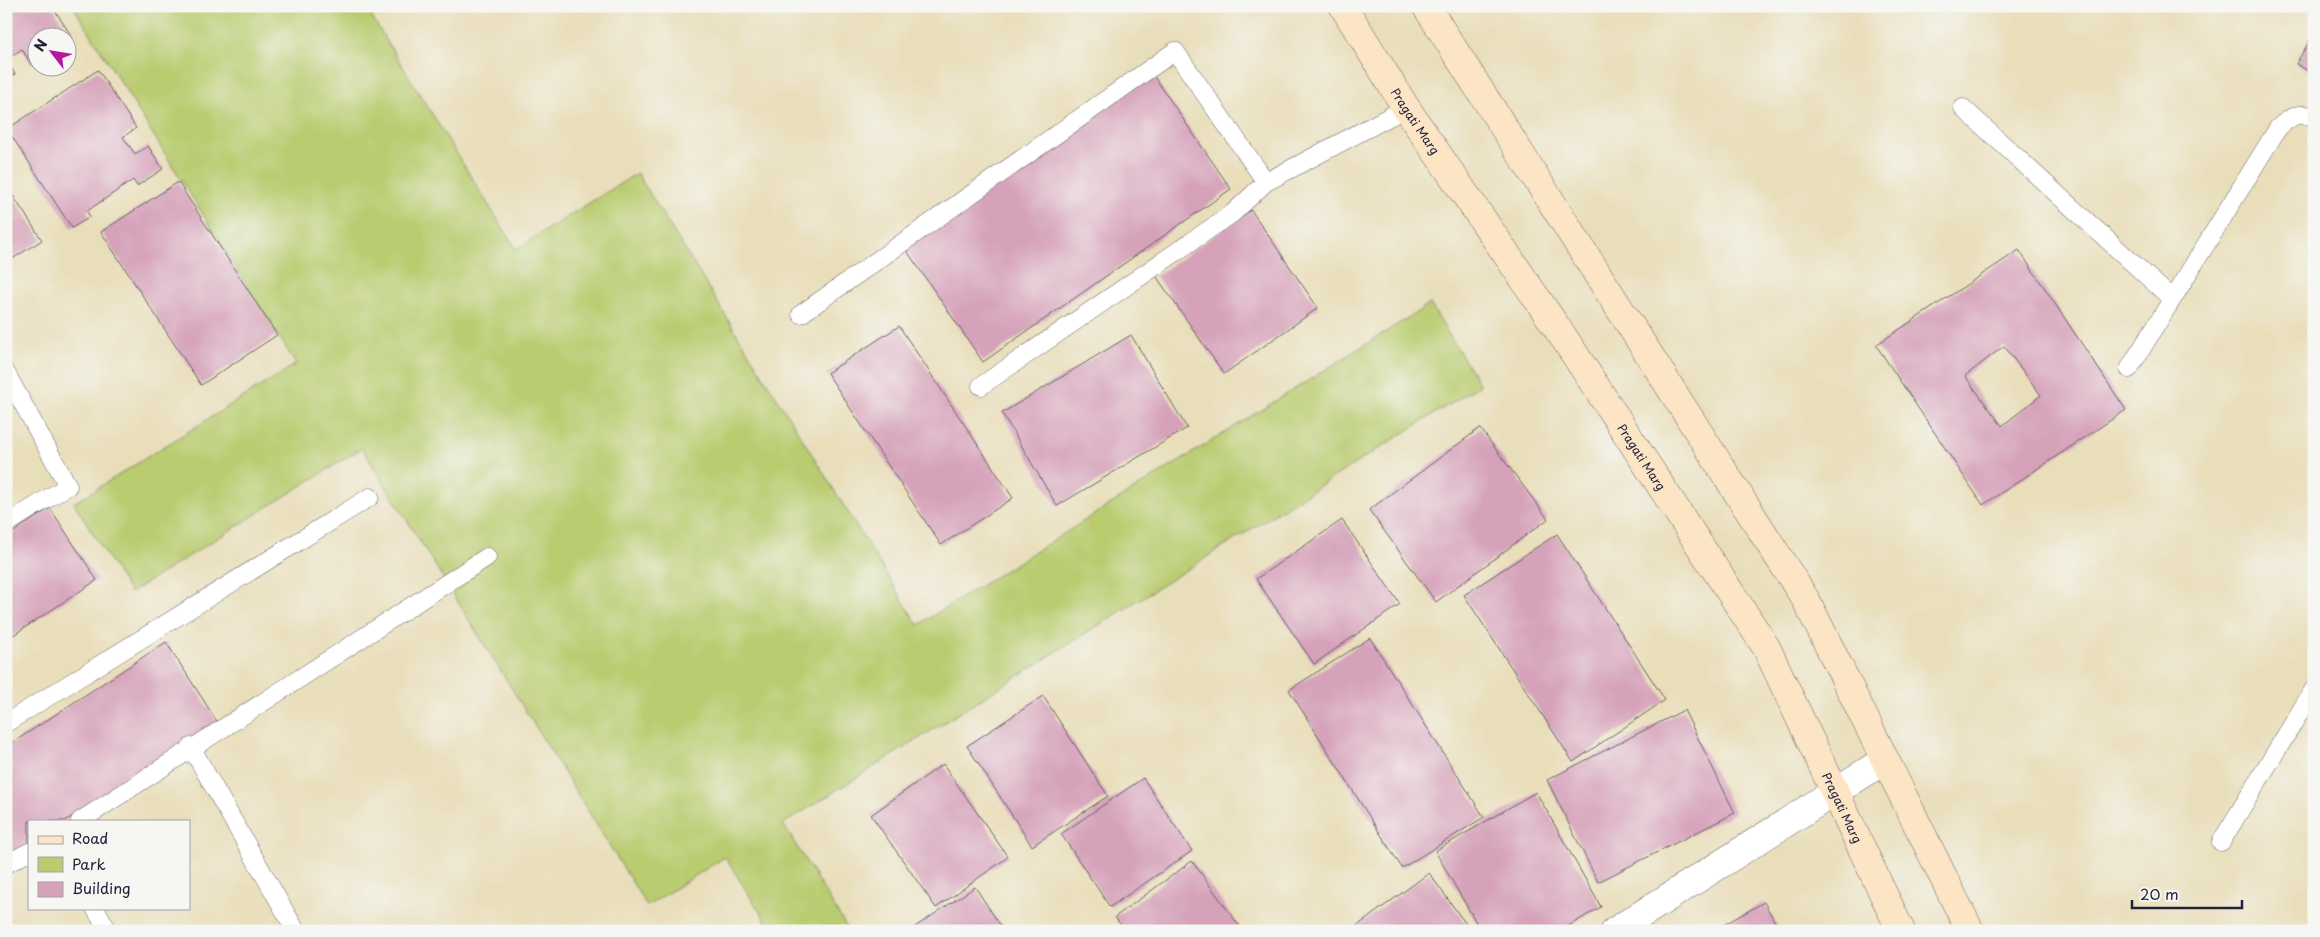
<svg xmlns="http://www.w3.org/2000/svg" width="2320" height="937" font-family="'Playpen Sans',sans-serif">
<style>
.green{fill:#b9cc70;stroke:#6e7756}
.building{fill:#d6a2ba;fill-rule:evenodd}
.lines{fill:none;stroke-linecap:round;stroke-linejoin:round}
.service-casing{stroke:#686467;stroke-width:19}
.minor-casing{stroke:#686467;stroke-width:29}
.secondary-casing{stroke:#686467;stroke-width:29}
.service{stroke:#fff;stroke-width:18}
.minor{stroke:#fff;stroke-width:28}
.secondary{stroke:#fce5c4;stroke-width:28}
.labels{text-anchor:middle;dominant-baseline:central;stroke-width:4.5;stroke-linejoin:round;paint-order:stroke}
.street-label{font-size:12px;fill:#22223b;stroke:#f6f6f2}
</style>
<rect width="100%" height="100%" fill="#f6f6f2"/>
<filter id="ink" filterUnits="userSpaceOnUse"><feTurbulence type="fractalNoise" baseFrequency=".02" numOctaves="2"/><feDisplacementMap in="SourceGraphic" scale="10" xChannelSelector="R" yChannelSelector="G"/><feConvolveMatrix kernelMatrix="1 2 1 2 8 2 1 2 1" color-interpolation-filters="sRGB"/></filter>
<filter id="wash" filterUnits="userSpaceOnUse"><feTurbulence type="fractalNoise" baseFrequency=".0096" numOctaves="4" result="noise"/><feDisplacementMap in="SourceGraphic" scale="20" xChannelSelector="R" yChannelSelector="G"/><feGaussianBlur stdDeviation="1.12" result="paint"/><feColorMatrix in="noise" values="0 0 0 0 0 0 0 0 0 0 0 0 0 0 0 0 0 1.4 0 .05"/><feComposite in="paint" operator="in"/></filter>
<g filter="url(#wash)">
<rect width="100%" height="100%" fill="#e9deba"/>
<path class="green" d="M 73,6 L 365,6 L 516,249 L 637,173 L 918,625 L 1430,304 L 1480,385 L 783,824 L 849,931 L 772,931 L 725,857 L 647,906 L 362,448 L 130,593 L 74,503 L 296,364 Z"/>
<g id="blocks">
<g class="building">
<path d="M 6,6 L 52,6 L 72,37 L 68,40 L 68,38 L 38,38 L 38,60 L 31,64 L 22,49 L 6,60 Z"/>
<path d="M 2314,33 L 2314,74 L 2296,64 Z"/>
<path d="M 6,60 L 15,74 L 6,80 Z"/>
<path d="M 98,70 L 136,128 L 123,137 L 135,154 L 148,146 L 163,169 L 137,186 L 133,180 L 87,211 L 90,217 L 72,228 L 7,129 Z"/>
<path d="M 1153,75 L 1231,189 L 983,362 L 905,248 Z"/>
<path d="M 178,182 L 277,335 L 201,385 L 101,232 Z"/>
<path d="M 6,185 L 42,240 L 6,263 Z"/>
<path d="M 1251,210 L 1318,308 L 1224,374 L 1156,276 Z"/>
<path d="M 2019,250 L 2126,410 L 1983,505 L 1876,345 ZM 2004,346 L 2041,395 L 2002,426 L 1965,376 Z"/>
<path d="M 899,326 L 1013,498 L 941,545 L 827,373 Z"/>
<path d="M 1131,335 L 1187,428 L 1057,506 L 1002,413 Z"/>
<path d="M 1480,428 L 1548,519 L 1436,602 L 1369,510 Z"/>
<path d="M 50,508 L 97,580 L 6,640 L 6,537 Z"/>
<path d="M 1342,520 L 1400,604 L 1314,664 L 1256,579 Z"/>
<path d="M 1557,534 L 1665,700 L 1573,762 L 1464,595 Z"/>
<path d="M 1370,638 L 1484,817 L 1402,868 L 1289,690 Z"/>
<path d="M 166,642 L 218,723 L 65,821 L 29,821 L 29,844 L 9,856 L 6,852 L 6,747 Z"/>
<path d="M 1043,696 L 1108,796 L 1032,846 L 967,746 Z"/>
<path d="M 1684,710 L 1735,813 L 1598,882 L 1547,780 Z"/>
<path d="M 943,764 L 1008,857 L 936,908 L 871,815 Z"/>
<path d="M 1143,778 L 1192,851 L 1110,907 L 1061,834 Z"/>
<path d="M 1536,792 L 1601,907 L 1560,931 L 1481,931 L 1435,851 Z"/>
<path d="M 1192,861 L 1243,931 L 1125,931 L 1115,917 Z"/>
<path d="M 1429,873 L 1471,931 L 1354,931 L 1353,929 Z"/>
<path d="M 975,887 L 1004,931 L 909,931 Z"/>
<path d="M 1764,902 L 1780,931 L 1713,931 Z"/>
</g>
</g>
</g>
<g filter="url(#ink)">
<use href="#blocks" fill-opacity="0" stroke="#686467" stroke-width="1"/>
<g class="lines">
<g class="service-casing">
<g id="service">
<path d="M 1963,108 L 2172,299"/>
<path d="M 801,314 L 1175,51 L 1266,182 L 1406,108"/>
<path d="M 2129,369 L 2278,128 C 2290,117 2298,111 2314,117"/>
<path d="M 6,373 L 68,486 L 6,524"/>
<path d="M 981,386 L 1233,213 L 1266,182"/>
<path d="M 6,723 L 370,497"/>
<path d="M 191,747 L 296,931"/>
<path d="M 80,821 L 487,557"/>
<path d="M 2221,842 L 2314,689"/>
<path d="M 6,864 L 29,852"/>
<path d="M 95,908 L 108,931"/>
</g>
</g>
<g class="minor-casing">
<path id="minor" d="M 1615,931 L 1885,760"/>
</g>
<g class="secondary-casing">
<g id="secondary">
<path id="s1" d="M 1343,6 L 1406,108 L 1566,341 L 1766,647 L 1901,931"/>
<path d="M 1426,6 L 1806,600 L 1970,931"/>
</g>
</g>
<use href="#service" class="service"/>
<use href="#minor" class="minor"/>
<use href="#secondary" class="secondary"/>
</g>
</g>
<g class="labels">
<g class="street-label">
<text stroke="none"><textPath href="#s1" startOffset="136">Pragati Marg</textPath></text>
<text stroke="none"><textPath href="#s1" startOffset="541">Pragati Marg</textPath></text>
<text stroke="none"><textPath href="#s1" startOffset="946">Pragati Marg</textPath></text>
</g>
</g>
<rect width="2320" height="937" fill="none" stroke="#f6f6f2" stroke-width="25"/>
<rect x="28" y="820" width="162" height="90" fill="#f6f6f2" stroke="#a1a1a9"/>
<rect x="38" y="836" width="25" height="8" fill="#fce5c4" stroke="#a1a1a9"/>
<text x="72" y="844" font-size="15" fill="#22223b">Road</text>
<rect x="38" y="857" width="25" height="15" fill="#b9cc70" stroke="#a1a1a9"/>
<text x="72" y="870" font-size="15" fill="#22223b">Park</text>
<rect x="38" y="882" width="25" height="15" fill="#d6a2ba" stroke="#a1a1a9"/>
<text x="72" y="894" font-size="15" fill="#22223b">Building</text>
<g transform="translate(52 52) rotate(301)"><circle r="24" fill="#f6f6f2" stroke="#a1a1a9"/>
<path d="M0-4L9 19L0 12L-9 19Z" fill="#b5179e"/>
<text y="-8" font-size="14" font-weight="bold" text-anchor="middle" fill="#22223b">N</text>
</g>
<path d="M2132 900v8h110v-8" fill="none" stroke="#22223b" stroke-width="2.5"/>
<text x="2140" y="900" font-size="15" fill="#22223b" stroke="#f6f6f2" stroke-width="4" paint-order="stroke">20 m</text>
</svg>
